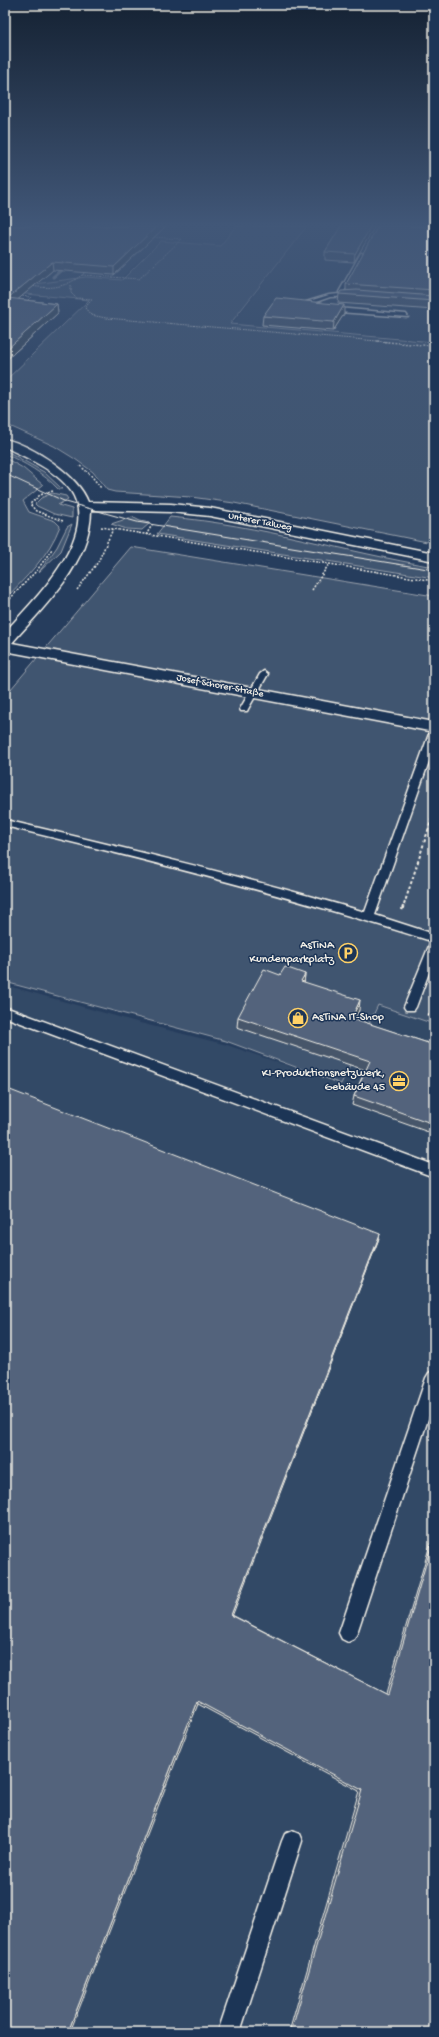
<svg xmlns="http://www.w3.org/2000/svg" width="439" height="2037" font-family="'Gochi Hand',sans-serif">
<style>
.built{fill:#334966}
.green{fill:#40546f;stroke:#9aa2ac}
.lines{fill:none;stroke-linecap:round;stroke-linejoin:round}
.stream{stroke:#9fa7ae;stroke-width:3}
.lane-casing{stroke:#f4f1e8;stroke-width:3}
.secondary-casing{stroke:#f4f1e8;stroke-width:3}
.path-far3{stroke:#f4f1e8;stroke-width:1;stroke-dasharray:1.5 1;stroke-linecap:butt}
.path-far2{stroke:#f4f1e8;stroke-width:1.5;stroke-dasharray:2 1.5;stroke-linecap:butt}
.path-far1{stroke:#f4f1e8;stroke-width:2;stroke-dasharray:3 2.5;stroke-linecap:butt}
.path{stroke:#f4f1e8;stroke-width:2.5;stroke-dasharray:4 3;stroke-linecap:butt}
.lane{fill:#1d3557;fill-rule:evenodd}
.secondary{fill:#1d3557;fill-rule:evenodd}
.tram{stroke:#f4f1e8;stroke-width:1}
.wall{fill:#47566a;stroke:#f4f1e8}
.shaded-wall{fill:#394656;stroke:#f4f1e8}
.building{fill:#52647b;stroke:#f4f1e8}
.labels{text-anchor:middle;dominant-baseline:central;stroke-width:3;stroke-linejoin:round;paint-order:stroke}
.far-street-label{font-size:10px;fill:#f4f1e8;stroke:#1d3557}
.poi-label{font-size:12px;fill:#f4f1e8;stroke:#1d3557;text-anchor:end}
</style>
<rect width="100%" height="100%" fill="#263d5d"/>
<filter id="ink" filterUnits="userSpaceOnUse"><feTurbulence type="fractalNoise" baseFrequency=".025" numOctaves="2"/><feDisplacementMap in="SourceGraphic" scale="8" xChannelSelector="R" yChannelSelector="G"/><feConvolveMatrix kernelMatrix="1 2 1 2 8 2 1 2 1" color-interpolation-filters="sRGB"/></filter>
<g filter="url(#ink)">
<g class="built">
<path d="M 5,226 L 234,226 L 218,245 L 160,241 L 120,279 L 87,277 L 35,284 Z"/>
<path d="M 308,226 L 434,226 L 434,341 L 232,324 Z"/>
<path d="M 5,985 L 140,1023 L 227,1045 L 341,1084 L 378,1005 L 434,1024 L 434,2032 L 5,2032 Z"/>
</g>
<g class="green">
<path d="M 236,226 L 307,226 L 230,324 L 434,342 L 434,525 L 427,542 L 234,503 L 191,497 L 115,492 L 107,490 L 93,472 L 75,459 L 54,446 L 5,424 L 5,381 L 89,300 L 5,292 L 35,284 L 86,277 L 122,280 L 161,241 L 220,246 Z"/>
<path d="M 5,450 L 44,472 L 62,489 L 58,489 C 43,473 25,463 5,454 Z"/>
<path d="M 5,458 L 23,468 L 43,485 L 23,501 L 29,512 L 55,521 L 60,526 C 49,556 26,577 5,599 Z"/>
<path d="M 52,493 L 66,496 L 68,499 L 58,505 L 72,509 L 72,518 L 54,514 L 37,506 L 35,504 L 41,498 Z"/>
<path d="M 132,517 L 140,521 L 150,523 L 142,530 L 127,529 L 111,524 Z"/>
<path d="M 170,517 C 260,525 345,552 434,567 L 434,578 L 157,534 Z"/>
<path d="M 72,524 L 61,551 L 39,572 L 57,547 L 67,527 Z"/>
<path d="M 131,547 L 434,596 L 434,1024 L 378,1005 L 341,1084 L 226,1041 L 5,982 L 5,696 Z"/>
</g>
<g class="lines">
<path class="stream" d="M 53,277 L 67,265"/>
<g class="lane-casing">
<g id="lane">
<path d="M 361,253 L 365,254 L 344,292 L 345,294 L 356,294 L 356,296 L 330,297 L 310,304 L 325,307 L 406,314 L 408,317 L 325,311 L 305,306 L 306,302 L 329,295 L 340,294 L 339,292 Z"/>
<path d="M 264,671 L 268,674 L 248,709 L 247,711 L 241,711 L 240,709 L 260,674 Z"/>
<path d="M 434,731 L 434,747 L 375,915 L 434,934 L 434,959 L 416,1007 L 414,1010 L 406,1010 L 404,1007 L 431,941 C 290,896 148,860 5,826 L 5,820 C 126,848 246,877 365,912 L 429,734 Z"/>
<path d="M 5,1007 L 434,1165 L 434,1177 L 5,1017 Z"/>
<path d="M 434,1370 L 434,1401 L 357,1633 L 354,1639 L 348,1642 L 342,1639 L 339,1633 L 426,1378 L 429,1373 Z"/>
<path d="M 292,1831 L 299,1834 L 302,1841 L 240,2032 L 218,2032 L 282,1841 L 285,1834 Z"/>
</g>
</g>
<g class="secondary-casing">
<path id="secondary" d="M 5,439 C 33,446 78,475 88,502 L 171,504 L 210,508 L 434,553 L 434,561 L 210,516 L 171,512 L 91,510 C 91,563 45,605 12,643 L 434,722 L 434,732 L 5,651 L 5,632 C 32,602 101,536 71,491 C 56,470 27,458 5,447 Z"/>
</g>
<g class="path-far3">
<path d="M 82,275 L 139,279 L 182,239 L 152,237"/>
<path d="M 71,285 L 71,293 L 76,298 L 92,299 L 85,308 L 91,315 L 106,318 L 389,342"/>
<path d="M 31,286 C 55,290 69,286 87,271"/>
<path d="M 20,296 L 31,297"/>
<path d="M 26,302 L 31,297"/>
</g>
<g class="path-far2">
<path d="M 377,341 L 434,346"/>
<path d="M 80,466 L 90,474 L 101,488"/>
<path d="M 53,491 L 40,495 L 30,504 L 36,511 L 63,521"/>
<path d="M 101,527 L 434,581"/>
<path d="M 146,535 L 152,525"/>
<path d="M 77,590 L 98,562 L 113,529"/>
<path d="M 312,590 L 329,564"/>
<path d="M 5,604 L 38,569 L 52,549"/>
<path d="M 5,672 L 10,666"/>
</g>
<path class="path-far1" d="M 404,905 L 434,812"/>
<g class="path">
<path d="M 402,910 L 404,904"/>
<path d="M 427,1014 L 434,1017"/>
</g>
<use href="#lane" class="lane"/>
<use href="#secondary" class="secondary"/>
<path class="tram" d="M 5,474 L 66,502 L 137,522 L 434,570"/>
</g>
<g class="wall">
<path d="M 5,226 L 166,226 L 114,275 L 53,270 L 18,299 L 57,304 L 58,313 L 5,361 Z"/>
<path d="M 341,226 L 375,226 L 354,262 L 325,260 L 325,252 Z"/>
<path d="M 378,226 L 434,226 L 434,310 L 338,303 L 339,294 L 346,290 L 346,284 Z"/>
<path d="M 344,314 L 333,331 L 262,325 L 263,316 Z"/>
<path d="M 305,974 L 304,982 L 359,1010 L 354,1019 L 434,1045 L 434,1134 L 352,1105 L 354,1096 L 365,1070 L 237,1027 L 238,1017 L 280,975 Z"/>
<path d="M 380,1234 L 378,1241 L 232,1615 L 386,1694 L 434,1531 L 434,2032 L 289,2032 L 359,1791 L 198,1704 L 5,2032 Z"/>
</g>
<g class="shaded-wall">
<path d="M 157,226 L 166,226 L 114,275 L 114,267 Z"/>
<path d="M 371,226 L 375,226 L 354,262 L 355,254 Z"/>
<path d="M 52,262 L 53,270 L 9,307 L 8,298 Z"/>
<path d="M 57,304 L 58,313 L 5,361 L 5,351 Z"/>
<path d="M 344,305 L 344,314 L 333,331 L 334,322 Z"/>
<path d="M 305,974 L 304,984 L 301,981 Z"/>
<path d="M 360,1000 L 359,1010 L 350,1028 L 352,1018 Z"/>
<path d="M 380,1234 L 378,1241 L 231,1619 L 231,1615 Z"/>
<path d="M 197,1701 L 198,1704 L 70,2032 L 68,2032 Z"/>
</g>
<g class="building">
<path d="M 5,226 L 157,226 L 114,267 L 52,262 L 8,298 L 57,304 L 5,351 Z"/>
<path d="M 341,226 L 371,226 L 355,254 L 325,252 Z"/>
<path d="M 378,226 L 412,226 L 434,228 L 434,290 L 346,284 Z"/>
<path d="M 357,290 L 434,296 L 434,301 L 339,294 L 341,291 Z"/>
<path d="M 276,298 L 344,305 L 334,322 L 263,316 Z"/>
<path d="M 285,967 L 305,974 L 301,981 L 360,1000 L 352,1018 L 434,1045 L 434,1124 L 354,1096 L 370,1061 L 238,1017 L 264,969 L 280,975 Z"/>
<path d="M 5,1088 L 380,1234 L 231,1615 L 388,1695 L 434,1536 L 434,2032 L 291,2032 L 362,1790 L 197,1701 L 68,2032 L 5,2032 Z"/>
</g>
</g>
<linearGradient id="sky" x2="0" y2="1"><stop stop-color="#152233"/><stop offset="0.44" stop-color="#415778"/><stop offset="1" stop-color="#415778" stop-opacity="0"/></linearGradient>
<rect width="439" height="511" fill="url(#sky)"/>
<defs>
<g id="parking-ring" transform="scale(1)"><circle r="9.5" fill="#1d3557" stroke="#ffd166" stroke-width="1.5"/><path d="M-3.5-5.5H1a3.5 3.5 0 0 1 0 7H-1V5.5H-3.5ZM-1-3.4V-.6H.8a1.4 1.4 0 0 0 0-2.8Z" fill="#ffd166"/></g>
<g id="shop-ring" transform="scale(1)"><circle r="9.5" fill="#1d3557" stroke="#ffd166" stroke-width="1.5"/><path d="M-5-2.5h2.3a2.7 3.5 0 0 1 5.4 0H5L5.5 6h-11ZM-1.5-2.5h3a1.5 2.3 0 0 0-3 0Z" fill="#ffd166"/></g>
<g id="office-ring" transform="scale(1)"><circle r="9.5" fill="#1d3557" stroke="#ffd166" stroke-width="1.5"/><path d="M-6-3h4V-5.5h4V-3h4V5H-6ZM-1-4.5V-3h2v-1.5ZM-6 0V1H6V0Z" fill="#ffd166"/></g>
</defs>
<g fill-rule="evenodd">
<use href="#parking-ring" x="348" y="953"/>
<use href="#shop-ring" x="298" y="1018"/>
<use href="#office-ring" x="399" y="1081"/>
</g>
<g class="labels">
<g class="far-street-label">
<text transform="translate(260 522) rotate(11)">Unterer Talweg</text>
<text transform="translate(220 686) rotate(11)">Josef-Schorer-Straße</text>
</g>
<g class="poi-label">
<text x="334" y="946">AsTiNA<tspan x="334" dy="14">Kundenparkplatz</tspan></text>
<text x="312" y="1018" text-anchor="start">AsTiNA IT-Shop</text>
<text x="385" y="1074">KI-Produktionsnetzwerk,<tspan x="385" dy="14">Gebäude 45</tspan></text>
</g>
</g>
<rect width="439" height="2037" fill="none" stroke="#1d3557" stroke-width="20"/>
<rect x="10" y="10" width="419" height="2017" fill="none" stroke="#f4f1e8" stroke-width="1.5" filter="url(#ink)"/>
</svg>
